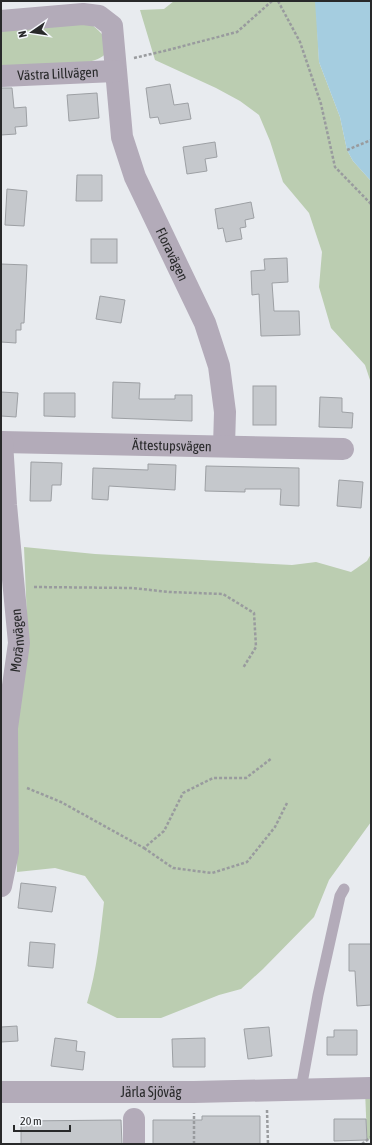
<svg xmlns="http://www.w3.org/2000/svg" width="372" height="1145" font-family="'Asap Condensed',sans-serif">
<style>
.green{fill:#bbcdb1}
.water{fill:#a5cde0}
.building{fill:#c5c8cc;stroke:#9da0a4}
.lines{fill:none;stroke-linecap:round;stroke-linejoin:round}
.path{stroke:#999b9e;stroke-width:2.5;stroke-dasharray:3 2;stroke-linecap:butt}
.service{stroke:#b3abb9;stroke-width:11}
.minor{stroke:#b3abb9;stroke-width:22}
.labels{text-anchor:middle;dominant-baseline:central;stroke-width:3;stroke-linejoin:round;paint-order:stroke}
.street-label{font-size:14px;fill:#28292a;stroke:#f5f8fc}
</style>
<rect width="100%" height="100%" fill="#e8ebef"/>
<g class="green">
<path d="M 174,1 L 316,2 L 319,62 L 340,117 L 347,150 L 353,161 L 371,181 L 371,383 L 365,365 L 331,328 L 319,287 L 322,252 L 309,213 L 283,182 L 270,141 L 259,115 L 240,101 L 216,88 L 155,60 L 140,10 L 164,9 Z"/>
<path d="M 88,22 C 99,30 106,36 109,49 C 107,51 105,55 103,56 C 87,69 23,65 1,66 L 1,31 Z"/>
<path d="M 24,547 L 95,554 L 292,565 L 316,562 L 351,572 L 367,561 L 371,554 L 371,822 L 329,880 L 314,917 L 263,969 L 241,989 L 219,995 L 161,1018 L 117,1018 L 87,1003 C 97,970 100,936 104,902 L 85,876 L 55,868 L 17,872 L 18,720 L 28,644 Z"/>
<path d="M 371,1088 L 371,1139 L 367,1140 L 365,1090 Z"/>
</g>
<path class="water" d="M 315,1 L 371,1 L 371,181 L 353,161 L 347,150 L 340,117 L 319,62 Z"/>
<g class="building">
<path d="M 170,84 L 174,105 L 188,103 L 191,119 L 160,124 L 158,117 L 150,118 L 146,88 Z"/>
<path d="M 1,88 L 12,88 L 14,108 L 26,107 L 27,126 L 15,127 L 16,134 L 1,135 Z"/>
<path d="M 97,93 L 99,118 L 69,121 L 67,95 Z"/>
<path d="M 215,142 L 217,157 L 205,159 L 207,171 L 187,174 L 183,147 Z"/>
<path d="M 77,175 L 102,175 L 102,201 L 76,201 Z"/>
<path d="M 7,189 L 27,191 L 24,226 L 5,225 Z"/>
<path d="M 251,202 L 254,218 L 245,220 L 246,227 L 240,228 L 242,239 L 226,242 L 223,228 L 218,229 L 215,209 Z"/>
<rect x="91" y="239" width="26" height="24"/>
<path d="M 287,258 L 288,282 L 272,283 L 274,311 L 299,311 L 300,335 L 261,336 L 259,294 L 252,295 L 251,271 L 265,270 L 264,259 Z"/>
<path d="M 1,264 L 27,265 L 24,323 L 21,323 L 21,330 L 16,330 L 16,343 L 1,342 Z"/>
<path d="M 100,296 L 125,300 L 121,323 L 96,319 Z"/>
<path d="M 113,382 L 140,383 L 139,399 L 175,399 L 175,395 L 192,395 L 192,421 L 112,418 Z"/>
<rect x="253" y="386" width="23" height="39"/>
<path d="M 1,392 L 18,393 L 16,417 L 1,416 Z"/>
<path d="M 44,393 L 75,393 L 75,417 L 44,416 Z"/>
<path d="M 320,397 L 342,398 L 342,412 L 353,413 L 352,428 L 319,427 Z"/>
<path d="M 31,462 L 62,463 L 61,485 L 52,485 L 51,501 L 30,501 Z"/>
<path d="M 148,464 L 176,465 L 175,490 L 109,486 L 108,500 L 92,499 L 93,468 L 148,470 Z"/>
<path d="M 206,466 L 299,468 L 299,506 L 280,505 L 281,489 L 245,489 L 245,492 L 205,491 Z"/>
<path d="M 339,480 L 363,482 L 361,508 L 337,506 Z"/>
<path d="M 21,883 L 56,887 L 52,912 L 18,908 Z"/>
<path d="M 30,942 L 55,944 L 53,968 L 28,966 Z"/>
<path d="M 349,944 L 371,944 L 371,1005 L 357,1006 L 355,971 L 349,971 Z"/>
<path d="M 17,1026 L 18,1041 L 1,1042 L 1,1027 Z"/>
<path d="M 269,1027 L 272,1056 L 248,1059 L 244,1029 Z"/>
<path d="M 334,1030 L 357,1030 L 357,1055 L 327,1055 L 327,1037 L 334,1037 Z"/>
<path d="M 55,1038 L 77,1041 L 76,1051 L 85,1052 L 83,1070 L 51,1066 Z"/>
<path d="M 205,1038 L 205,1067 L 173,1067 L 172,1039 Z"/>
<path d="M 202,1116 L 260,1116 L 260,1144 L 153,1144 L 153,1120 L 202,1120 Z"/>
<path d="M 334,1119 L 366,1119 L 367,1140 L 334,1141 Z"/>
<path d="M 121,1120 L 122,1144 L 21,1144 L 21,1121 Z"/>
</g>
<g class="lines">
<g class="path">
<path d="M 278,1 L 300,42 L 321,104 L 335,167 L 371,204"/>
<path d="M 134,58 L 164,51 L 237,32 L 272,1"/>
<path d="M 347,150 L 371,140"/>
<path d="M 34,587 L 132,588 L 169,592 L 223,594 L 254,613 L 256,647 L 243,668"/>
<path d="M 27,788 L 61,802 L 144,848 L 164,831 L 183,793 L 213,778 L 246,778 L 272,758"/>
<path d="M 144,848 L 173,868 L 212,873 L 247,862 L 275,827 L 287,803"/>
<path d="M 267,1110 L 268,1144"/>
<path d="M 194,1144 L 194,1113"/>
<path d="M 362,1144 L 371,1137"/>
</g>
<path class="service" d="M 301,1089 L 318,995 L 340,896 L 344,889"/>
<g class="minor">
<path id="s1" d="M 1,21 L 83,14 L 99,16 L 112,26 L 122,137 L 135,177 L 205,323 L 219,366 L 225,412 L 224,446"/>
<path id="s2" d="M 1,76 L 115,71"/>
<path id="s3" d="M 1,442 L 343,449"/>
<path id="s4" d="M 1,886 L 8,852 L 7,728 L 19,643 L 6,505 L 2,442"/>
<path id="s5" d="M 1,1092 L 194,1092 L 371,1088"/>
<path d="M 134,1119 L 134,1144"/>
</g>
</g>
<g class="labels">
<g class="street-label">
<text stroke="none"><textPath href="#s2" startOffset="57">Västra Lillvägen</textPath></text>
<text stroke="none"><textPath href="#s1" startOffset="354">Floravägen</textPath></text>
<text stroke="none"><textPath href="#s3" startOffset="171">Ättestupsvägen</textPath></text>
<text stroke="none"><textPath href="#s4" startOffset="247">Moränvägen</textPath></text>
<text stroke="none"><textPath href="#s5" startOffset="150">Järla Sjöväg</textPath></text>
</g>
</g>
<rect width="372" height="1145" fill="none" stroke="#28292a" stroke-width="4"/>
<g transform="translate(32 32) rotate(257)" stroke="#f5f8fc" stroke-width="3" paint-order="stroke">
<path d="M0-3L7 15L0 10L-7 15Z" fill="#28292a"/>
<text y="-6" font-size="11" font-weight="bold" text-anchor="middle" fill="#28292a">N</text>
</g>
<path d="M14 1125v6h56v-6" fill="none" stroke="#28292a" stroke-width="2"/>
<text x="20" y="1125" font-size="12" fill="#28292a" stroke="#f5f8fc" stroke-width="3" paint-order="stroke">20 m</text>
</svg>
